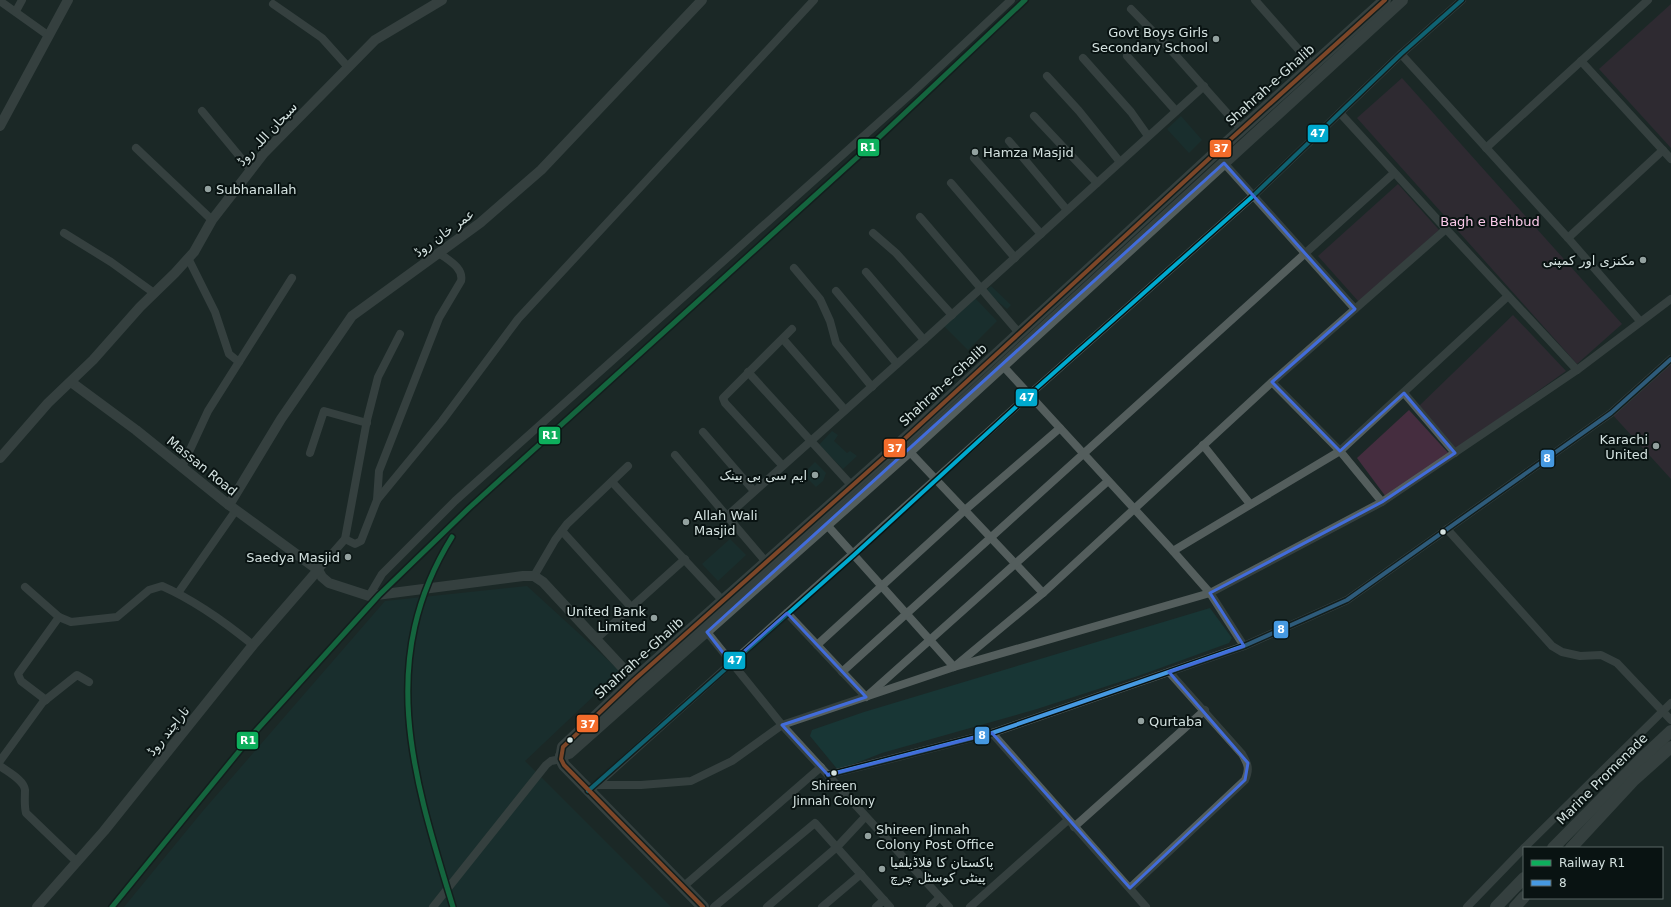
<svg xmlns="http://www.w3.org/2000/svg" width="1671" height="907" font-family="'DejaVu Sans','Noto Naskh Arabic',sans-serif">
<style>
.built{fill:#183635}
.green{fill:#452d3f}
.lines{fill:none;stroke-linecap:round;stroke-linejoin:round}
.minor{stroke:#545e5d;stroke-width:8}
.tertiary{stroke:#545e5d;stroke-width:10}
.secondary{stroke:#545e5d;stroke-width:12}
.bus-1-casing{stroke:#091312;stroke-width:7}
.bus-2-casing{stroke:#091312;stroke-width:7}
.bus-3-casing{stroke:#091312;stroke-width:7}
.bus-1{stroke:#4699e1;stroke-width:4}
.bus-2{stroke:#00a9ce;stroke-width:4}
.bus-3{stroke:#f36c2b;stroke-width:4}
.rail-1-casing{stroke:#091312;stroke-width:8}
.rail-1{stroke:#0daf5c;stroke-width:5}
.marked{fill:none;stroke:#426cda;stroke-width:3;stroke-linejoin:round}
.poi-dot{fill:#93a19f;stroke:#091312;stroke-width:1.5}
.bus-dot{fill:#d4e2e0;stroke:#091312;stroke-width:1.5}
.labels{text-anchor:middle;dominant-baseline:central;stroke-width:4;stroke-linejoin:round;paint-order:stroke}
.bus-label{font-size:12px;fill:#d4e2e0;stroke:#091312}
.poi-label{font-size:13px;fill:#d4e2e0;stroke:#091312;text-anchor:end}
.street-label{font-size:13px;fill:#d4e2e0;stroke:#091312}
.park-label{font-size:13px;fill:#f9c8e8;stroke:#091312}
.line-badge{stroke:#091312;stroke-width:1.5}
.badge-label{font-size:11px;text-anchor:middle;font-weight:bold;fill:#fff}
</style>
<rect width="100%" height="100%" fill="#1b2827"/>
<g class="built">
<path d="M 1181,116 L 1202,140 L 1189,153 L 1167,129 Z"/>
<path d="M 991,286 L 1011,305 L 1007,309 L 985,291 Z"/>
<path d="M 974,297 L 997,321 L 968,350 L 944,326 Z"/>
<path d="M 832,431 L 838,435 L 834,441 L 847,453 L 850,451 L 857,456 L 843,469 L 819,445 Z"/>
<path d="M 815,462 L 826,473 L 823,481 L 816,487 L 803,474 Z"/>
<path d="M 730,539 L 746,555 L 718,581 L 702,564 Z"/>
<path d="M 527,586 L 620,671 L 525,761 L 671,907 L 124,907 L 202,812 L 385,601 Z"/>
<path d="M 1210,608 L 1232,638 L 1229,643 L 1141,675 L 1037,709 L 882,753 L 841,769 L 838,770 L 810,736 L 812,730 L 864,712 Z"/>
</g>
<g class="green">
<path d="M 1671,4 L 1671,148 L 1599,69 Z"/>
<path d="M 1402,78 L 1622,324 L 1577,364 L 1357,118 Z"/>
<path d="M 1398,184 L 1439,230 L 1359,302 L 1318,256 Z"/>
<path d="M 1513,315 L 1566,371 L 1457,449 L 1419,406 Z"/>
<path d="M 1671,359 L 1671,479 L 1611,413 Z"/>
<path d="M 1409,410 L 1452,457 L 1389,501 L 1357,458 Z"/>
</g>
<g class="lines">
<g class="minor">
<path d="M 1255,0 L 1313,66"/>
<path d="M 0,1 L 49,36"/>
<path d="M 273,4 L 322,38 L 348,67"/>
<path d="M 1131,9 L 1171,50 L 1242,130"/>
<path d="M 16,11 L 22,0"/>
<path d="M 1401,54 L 1568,238 L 1640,321"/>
<path d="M 1127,56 L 1176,111"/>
<path d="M 1083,58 L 1131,112 L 1148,136"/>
<path d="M 1581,61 L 1671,159"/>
<path d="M 1047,76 L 1079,111 L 1120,162"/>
<path d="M 202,111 L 250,169"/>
<path d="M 1340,113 L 1446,229"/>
<path d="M 1034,116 L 1097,183"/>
<path d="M 1009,141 L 1067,210"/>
<path d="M 136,148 L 212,220"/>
<path d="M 1486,148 L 1648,0"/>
<path d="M 974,158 L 1041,234"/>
<path d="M 1224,163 L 1355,309"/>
<path d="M 951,183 L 1015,258"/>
<path d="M 920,217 L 1019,333"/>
<path d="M 64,233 L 111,262 L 154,293"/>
<path d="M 873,233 L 896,253 L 952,315"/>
<path d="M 1568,238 L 1663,150"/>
<path d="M 188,258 L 215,312 L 229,354 L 239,362"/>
<path d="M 794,268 L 820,299 L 830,321 L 836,343 L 872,387"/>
<path d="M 866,272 L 924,340"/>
<path d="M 836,291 L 897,364"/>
<path d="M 783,339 L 845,410"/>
<path d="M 1003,366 L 1173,551 L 1210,593 L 1244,646"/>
<path d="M 748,372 L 852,486"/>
<path d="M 1272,382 L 1340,451 L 1382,502"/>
<path d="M 1404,393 L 1455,453"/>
<path d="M 703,432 L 754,491"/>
<path d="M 1203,445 L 1250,504"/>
<path d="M 909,451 L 1043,593"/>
<path d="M 310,453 L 324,411 L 367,423"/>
<path d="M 675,455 L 766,562"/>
<path d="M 782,465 L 725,403 L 723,398 L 792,329"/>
<path d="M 182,467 L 208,411 L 292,278"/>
<path d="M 612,482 L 723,601"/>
<path d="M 377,500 L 379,471 L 439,318 L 461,281 C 464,268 448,260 439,253"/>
<path d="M 727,516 L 924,340 L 1204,86"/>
<path d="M 827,525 L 954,667 L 1043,593 L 1272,382 L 1446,229 L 1577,370"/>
<path d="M 1447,529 L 1552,646 L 1562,652 L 1580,656 L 1601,655 L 1617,663 L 1671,720"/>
<path d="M 562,531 L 631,607"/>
<path d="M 345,539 L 355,544 L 361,541 L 377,500 L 442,421 L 518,319 L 814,0"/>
<path d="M 1173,551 L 1340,451 L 1508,296"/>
<path d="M 318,570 L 345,539 L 367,420 L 378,377 L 400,334"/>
<path d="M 534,576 L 555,540 L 567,524 L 628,466"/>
<path d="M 25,587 L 59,617 L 18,674 L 21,681 L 46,700"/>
<path d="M 178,593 L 236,510"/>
<path d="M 369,596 L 382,574 L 455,501 L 914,91 L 1011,0"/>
<path d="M 787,613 L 866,697 L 1108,481"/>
<path d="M 59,617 L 71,622 L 117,617 L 149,590 L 162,586 C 196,601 225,622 253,645"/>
<path d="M 707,632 L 782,725 L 949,907"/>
<path d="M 596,639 L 685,559"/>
<path d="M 817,645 L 965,510 L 1060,428"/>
<path d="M 842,672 L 1394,173"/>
<path d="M 992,733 L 1146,907"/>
<path d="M 0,761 L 43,702 L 77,675 L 89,682"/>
<path d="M 0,766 C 8,772 24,780 25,790 C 25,798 24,805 26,813 L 77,862"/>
<path d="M 828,775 L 992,733 L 1244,646 L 1347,600 L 1611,413 L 1671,359"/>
<path d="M 597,785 L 641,785 L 691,781 L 732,761 L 782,725 L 954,667 L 1210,593 L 1382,502 L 1577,370 L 1671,299"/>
<path d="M 595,786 L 1030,394 L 1253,196 L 1401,54 L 1462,0"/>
<path d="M 1074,827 L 1205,710"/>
<path d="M 1524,848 L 1671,703"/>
<path d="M 684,886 L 821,767"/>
<path d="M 1130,888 L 1245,780 C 1250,769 1248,764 1242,754 L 1169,672"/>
<path d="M 433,907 L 546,765 L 551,761 L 561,759"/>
<path d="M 714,907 L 815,823 L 890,907"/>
<path d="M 767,907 L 837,847 L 865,817"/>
<path d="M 822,907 L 861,874"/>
<path d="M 876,907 L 884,900"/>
<path d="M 930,907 L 939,898"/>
<path d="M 970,907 L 1068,820"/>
<path d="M 1467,907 L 1524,848"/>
</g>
<g class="tertiary">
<path d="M 0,126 L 68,0"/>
<path d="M 71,382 L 136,430 L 229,505 L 318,570 L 322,577 L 329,583 L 369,596 L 523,576 L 534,576 L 543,582 L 634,680"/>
<path d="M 0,458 L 48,403 L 93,360 L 140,307 L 175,273 L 194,252 L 212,220 L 264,153 L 375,40 L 442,0"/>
<path d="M 229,505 L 281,419 L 352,316 L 480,223 L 541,170 L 702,0"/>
<path d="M 37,907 L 104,831 L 253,645 L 318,570"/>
</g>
<g class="secondary">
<path d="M 561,756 L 569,753 L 909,451 L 1402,0"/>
<path d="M 1553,848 L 1641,759 L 1671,731"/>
<path d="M 1571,848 L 1634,780 L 1671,747"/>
<path d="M 703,907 L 564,765 L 561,759 L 563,747 L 634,680 L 899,444 L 1212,156 L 1385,0"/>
<path d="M 1496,907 L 1524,878"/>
<path d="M 1515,907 L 1524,897"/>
</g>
<g class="bus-1-casing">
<path id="bus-1" d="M 828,775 L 992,733 L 1244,646 L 1347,600 L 1611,413 L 1671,359"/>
</g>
<g class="bus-2-casing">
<path id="bus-2" d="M 588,791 L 854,555 L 1030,394 L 1253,196 L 1401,54 L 1462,0"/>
</g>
<g class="bus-3-casing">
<path id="bus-3" d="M 703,907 L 564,765 L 561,759 L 563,747 L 634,680 L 899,444 L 1212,156 L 1385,0"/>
</g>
<use href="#bus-1" class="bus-1"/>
<use href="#bus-2" class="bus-2"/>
<use href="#bus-3" class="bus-3"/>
<g class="rail-1-casing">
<g id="rail-1">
<path d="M 452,537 C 375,661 414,779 453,907"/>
<path d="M 112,907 L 254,733 L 379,595 L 469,508 L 872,144 L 1025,0"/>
</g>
</g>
<use href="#rail-1" class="rail-1"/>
</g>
<path d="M0 0H1671V907H0ZM 1224,163 L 1355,309 L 1272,382 L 1340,451 L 1404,393 L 1455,453 L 1382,502 L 1210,593 L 1244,646 L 1169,672 L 1248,763 L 1245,780 L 1130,888 L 992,733 L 828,775 L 782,725 L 866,697 L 787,613 L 731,663 L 707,632 Z" fill="#1b2827" fill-opacity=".55" fill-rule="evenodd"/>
<path class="marked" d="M 1224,163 L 1355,309 L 1272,382 L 1340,451 L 1404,393 L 1455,453 L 1382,502 L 1210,593 L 1244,646 L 1169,672 L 1248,763 L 1245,780 L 1130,888 L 992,733 L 828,775 L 782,725 L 866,697 L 787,613 L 731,663 L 707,632 Z"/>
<g class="poi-dot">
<circle cx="1216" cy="39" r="4"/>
<circle cx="975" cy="152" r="4"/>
<circle cx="208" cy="189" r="4"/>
<circle cx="1643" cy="260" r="4"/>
<circle cx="1656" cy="446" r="4"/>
<circle cx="815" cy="475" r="4"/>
<circle cx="686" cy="522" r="4"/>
<circle cx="348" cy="557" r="4"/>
<circle cx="654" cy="618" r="4"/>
<circle cx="1141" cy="721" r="4"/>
<circle cx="868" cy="836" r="4"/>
<circle cx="882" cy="869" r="4"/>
</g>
<g class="bus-dot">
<circle cx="1443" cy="532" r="3.5"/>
<circle cx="570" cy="740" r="3.5"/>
<circle cx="834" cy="773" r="3.5"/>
</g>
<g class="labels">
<g class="bus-label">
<text x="834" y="786">Shireen<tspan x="834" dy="15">Jinnah Colony</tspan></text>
</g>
<g class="poi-label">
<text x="1208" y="32">Govt Boys Girls<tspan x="1208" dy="15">Secondary School</tspan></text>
<text x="983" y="152" text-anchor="start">Hamza Masjid</text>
<text x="216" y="189" text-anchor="start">Subhanallah</text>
<text x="1635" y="260">مکنزی اور کمپنی</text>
<text x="1648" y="439">Karachi<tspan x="1648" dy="15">United</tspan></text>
<text x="807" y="475">ایم سی بی بینک</text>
<text x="694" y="515" text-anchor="start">Allah Wali<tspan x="694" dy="15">Masjid</tspan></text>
<text x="340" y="557">Saedya Masjid</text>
<text x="646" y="611">United Bank<tspan x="646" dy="15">Limited</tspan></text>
<text x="1149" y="721" text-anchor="start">Qurtaba</text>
<text x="876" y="829" text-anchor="start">Shireen Jinnah<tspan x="876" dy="15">Colony Post Office</tspan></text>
<text x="890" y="862" text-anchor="start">پاکستان کا فلاڈیلفیا<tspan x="890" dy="15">پینٹی کوسٹل چرچ</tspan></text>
</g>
<g class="street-label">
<text transform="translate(1270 85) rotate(-42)">Shahrah-e-Ghalib</text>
<text transform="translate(267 134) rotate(-47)">سبحان اللہ روڈ</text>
<text transform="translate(444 233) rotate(-36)">عمر خان روڈ</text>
<text transform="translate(943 385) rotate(-43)">Shahrah-e-Ghalib</text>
<text transform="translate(202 466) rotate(39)">Massan Road</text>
<text transform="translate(639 658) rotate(-42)">Shahrah-e-Ghalib</text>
<text transform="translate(168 731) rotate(-51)">تاراچند روڈ</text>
<text transform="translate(1602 779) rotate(-45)">Marine Promenade</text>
</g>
<g class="park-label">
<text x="1490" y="221">Bagh e Behbud</text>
</g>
</g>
<g class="line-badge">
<rect x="1307" y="124" width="22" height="19" rx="4" fill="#00a9ce"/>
<rect x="857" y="138" width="23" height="19" rx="4" fill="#0daf5c"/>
<rect x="1209" y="139" width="23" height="19" rx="4" fill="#f36c2b"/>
<rect x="1015" y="388" width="23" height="19" rx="4" fill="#00a9ce"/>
<rect x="538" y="426" width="23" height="19" rx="4" fill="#0daf5c"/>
<rect x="883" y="438" width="23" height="20" rx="4" fill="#f36c2b"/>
<rect x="1540" y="449" width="15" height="19" rx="4" fill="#4699e1"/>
<rect x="1273" y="620" width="16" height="19" rx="4" fill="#4699e1"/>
<rect x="723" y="651" width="23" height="19" rx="4" fill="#00a9ce"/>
<rect x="576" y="714" width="23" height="19" rx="4" fill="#f36c2b"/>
<rect x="974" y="726" width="16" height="19" rx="4" fill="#4699e1"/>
<rect x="236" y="731" width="23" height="19" rx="4" fill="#0daf5c"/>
</g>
<g class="badge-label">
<text x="1318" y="137">47</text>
<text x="868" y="151">R1</text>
<text x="1221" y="152">37</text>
<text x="1027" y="401">47</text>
<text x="550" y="439">R1</text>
<text x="895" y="452">37</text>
<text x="1547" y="462">8</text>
<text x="1281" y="633">8</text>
<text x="735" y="664">47</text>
<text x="588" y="728">37</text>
<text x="982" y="739">8</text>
<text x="248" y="744">R1</text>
</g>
<rect x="1523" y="847" width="140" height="52" fill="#091312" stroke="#5a6664"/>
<rect x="1531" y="860" width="20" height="6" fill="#0daf5c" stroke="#5a6664"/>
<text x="1559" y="867" font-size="12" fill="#d4e2e0">Railway R1</text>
<rect x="1531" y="880" width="20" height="6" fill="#4699e1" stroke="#5a6664"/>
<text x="1559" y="887" font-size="12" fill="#d4e2e0">8</text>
</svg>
